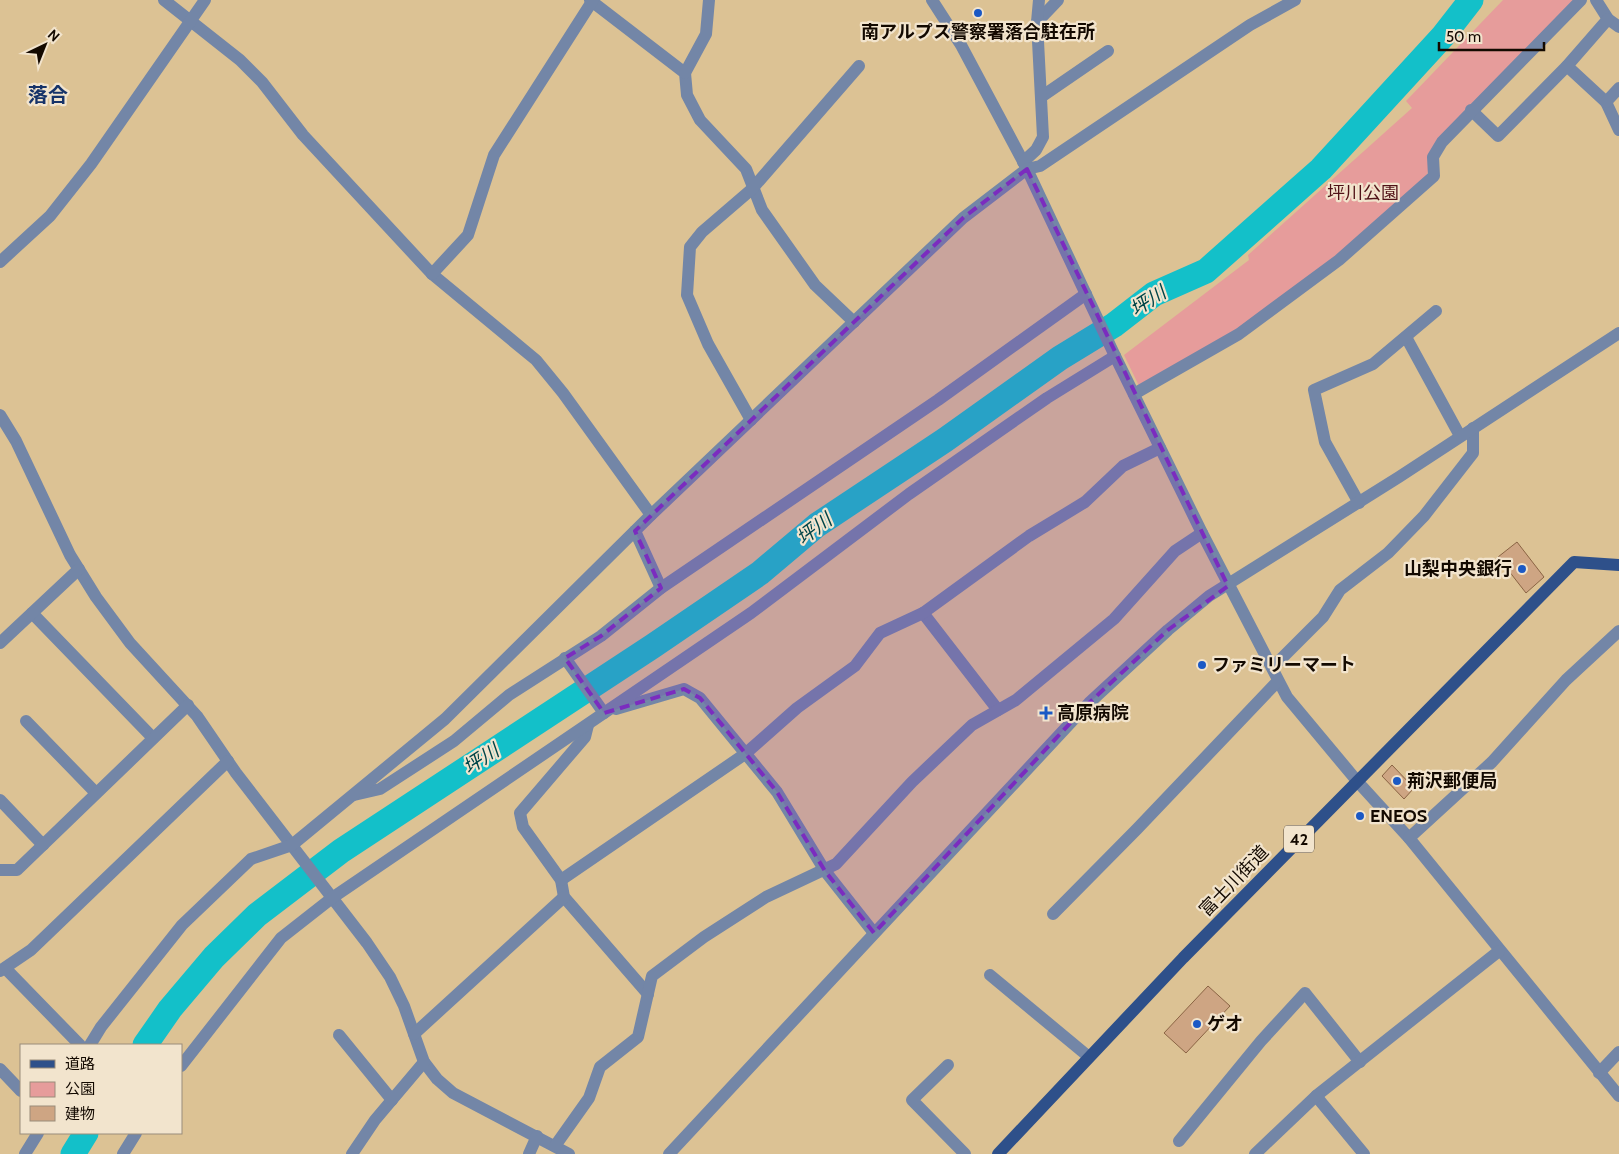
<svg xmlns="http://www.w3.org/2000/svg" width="1619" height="1154" font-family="Cabin,'Noto Sans JP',sans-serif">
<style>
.green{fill:#e69c9b}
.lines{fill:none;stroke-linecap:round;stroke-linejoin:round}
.river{stroke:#13c0c9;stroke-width:25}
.building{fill:#cea583;stroke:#8a6444}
.minor{stroke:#7386a7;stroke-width:12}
.major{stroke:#2e508a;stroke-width:12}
.marked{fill:#7b2cbf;fill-opacity:0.2;stroke:#7b2cbf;stroke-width:4;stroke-dasharray:10 6;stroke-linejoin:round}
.poi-dot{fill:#1b59c5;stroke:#f2e4cd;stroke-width:2}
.labels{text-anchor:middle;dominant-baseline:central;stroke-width:4.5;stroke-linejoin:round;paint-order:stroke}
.shield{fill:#f2e4cd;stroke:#564b3e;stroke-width:1}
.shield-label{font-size:16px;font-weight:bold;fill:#130900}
.poi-label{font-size:18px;font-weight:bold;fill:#130900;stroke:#f2e4cd;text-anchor:start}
.park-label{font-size:18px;fill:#501217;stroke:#f2e4cd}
.street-label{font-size:18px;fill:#130900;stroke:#f2e4cd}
.water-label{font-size:19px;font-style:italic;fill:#004548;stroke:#f2e4cd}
.quarter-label{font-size:20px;font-weight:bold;fill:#163369;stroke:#f2e4cd}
</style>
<rect width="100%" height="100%" fill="#dcc294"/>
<path class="green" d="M 1503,0 L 1575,0 L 1442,139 L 1433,146 L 1427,176 L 1338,256 L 1238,332 L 1140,388 L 1124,355 L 1249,260 L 1248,255 L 1412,108 L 1406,101 Z"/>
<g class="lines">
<g class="river">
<path d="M 145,1045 L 170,1009 L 214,957 L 257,915 L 341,851 L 653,646 L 760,573 L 817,525 L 945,440 L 1060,358 L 1114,325 L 1154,294 L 1206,271 L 1321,169 L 1443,36 L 1471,0"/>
<path d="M 73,1154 L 86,1133"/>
</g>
</g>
<g class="building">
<path d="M 1517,542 L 1544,577 L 1526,593 L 1498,557 Z"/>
<path d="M 1392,765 L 1414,788 L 1404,799 L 1382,776 Z"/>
<path d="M 1208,986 L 1230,1006 L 1186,1053 L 1164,1033 Z"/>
</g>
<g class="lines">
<g class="minor">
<path d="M 164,0 L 240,60 L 262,82 L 303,135 L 432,274 L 536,360 L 563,393 L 651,515"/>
<path d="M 590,0 L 685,73 L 687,95 L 700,120 L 746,169 L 762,210 L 815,285 L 854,322"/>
<path d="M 932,0 L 961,45 L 1027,169 L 1115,356 L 1202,533 L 1287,697 L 1357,781 L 1409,838 L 1619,1096"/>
<path d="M 1596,0 L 1608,19 L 1619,27"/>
<path d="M 1037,22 L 1058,0"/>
<path d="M 1567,66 L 1606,102 L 1619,130"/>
<path d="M 685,73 L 706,34 L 709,0"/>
<path d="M 1041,97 L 1108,51"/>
<path d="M 1606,102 L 1619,88"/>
<path d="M 1471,110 L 1498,136 L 1567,66 L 1608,19"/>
<path d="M 1023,162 L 1036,150 L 1043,137 L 1037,22 L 1039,0"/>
<path d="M 0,262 L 50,216 L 91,164 L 205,0"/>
<path d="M 432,274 L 468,235 L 494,155 L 593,0"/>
<path d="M 1406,337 L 1460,436"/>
<path d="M 1134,394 L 1239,334 L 1339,260 L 1434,176 L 1433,157 L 1442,142 L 1581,0"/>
<path d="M 0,415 L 16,441 L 70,555 L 96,597 L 130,643 L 197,716 L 236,773 L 367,943 L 390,977 L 404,1006 L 424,1062 L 437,1079 L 453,1093 L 569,1154"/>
<path d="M 751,420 L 708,344 L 687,295 L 690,247 L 702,232 L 752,189 L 859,66"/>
<path d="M 1359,503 L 1325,442 L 1314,390 L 1373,364 L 1436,311"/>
<path d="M 635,531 L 661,588"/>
<path d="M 32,613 L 153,738"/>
<path d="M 923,613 L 998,710"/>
<path d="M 0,643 L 79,569"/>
<path d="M 565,658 L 604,713"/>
<path d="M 1273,667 L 1323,617 L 1340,590 L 1388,553 L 1424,516 L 1473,453 L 1473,428"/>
<path d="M 616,709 L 684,689 L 700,698 L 777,792 L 825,871 L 874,933"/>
<path d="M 26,721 L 96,793"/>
<path d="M 588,725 L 585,737 L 520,813 L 523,827 L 561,880 L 564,897 L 648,994"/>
<path d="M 354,795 L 380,789 L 454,741 L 509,695 L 601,636 L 661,588 L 938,400 L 1086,294"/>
<path d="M 0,800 L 43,845"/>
<path d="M 1409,838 L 1492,762 L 1566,680 L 1619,631"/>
<path d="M 0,870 L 17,870 L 188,705"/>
<path d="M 561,880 L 745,754 L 797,708 L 855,666 L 880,633 L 923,613 L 1029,536 L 1085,502 L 1123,466 L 1160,448"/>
<path d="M 1053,914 L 1137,829 L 1278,681"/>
<path d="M 5,968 L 80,1045"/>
<path d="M 0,971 L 31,950 L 228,761"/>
<path d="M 990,975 L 1089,1057"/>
<path d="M 414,1034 L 564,897"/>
<path d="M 339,1035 L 392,1100"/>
<path d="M 90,1045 L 101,1027 L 182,925 L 251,859 L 292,845 L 445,719 L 651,515 L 963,218 L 1027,169 L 1040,166 L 1250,25 L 1295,0"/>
<path d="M 948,1065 L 912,1100 L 965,1154"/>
<path d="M 181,1066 L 281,938 L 332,898 L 751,613 L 909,494 L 1047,398 L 1115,356"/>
<path d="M 0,1069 L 21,1091"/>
<path d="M 1599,1073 L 1619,1052"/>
<path d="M 1316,1096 L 1364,1154"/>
<path d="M 1179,1141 L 1261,1041 L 1305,993 L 1360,1062"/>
<path d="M 555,1146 L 589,1098 L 600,1067 L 638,1037 L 652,976 L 704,937 L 766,897 L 836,864 L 912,782 L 972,725 L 1016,700 L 1114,619 L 1175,551 L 1202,533"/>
<path d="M 25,1154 L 38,1133"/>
<path d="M 123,1154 L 136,1133"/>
<path d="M 352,1154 L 375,1120 L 424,1062"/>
<path d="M 529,1154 L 537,1136"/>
<path d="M 669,1154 L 1089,703 L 1168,630 L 1209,596 L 1399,477 L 1619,333"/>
<path d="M 1255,1154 L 1316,1096 L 1499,951"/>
</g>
<path class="major" d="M 998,1154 L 1183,958 L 1574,562 L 1619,565"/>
</g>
<path class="marked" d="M 1027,169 L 1228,586 L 1168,630 L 1089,703 L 874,933 L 825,871 L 777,792 L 700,698 L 684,689 L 604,713 L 565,658 L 601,636 L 661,588 L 635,531 L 963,218 Z"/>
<g class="poi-dot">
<circle cx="978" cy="13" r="5"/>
<circle cx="1522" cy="569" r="5"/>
<circle cx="1202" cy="665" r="5"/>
<path d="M1043.5 705.5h5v5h5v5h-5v5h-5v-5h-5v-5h5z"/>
<circle cx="1397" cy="781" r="5"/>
<circle cx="1360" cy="816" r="5"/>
<circle cx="1197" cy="1024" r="5"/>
</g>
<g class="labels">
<rect class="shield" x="1284" y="825.5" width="30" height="27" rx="4"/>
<g class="shield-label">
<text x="1299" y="839">42</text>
</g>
<g class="poi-label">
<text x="978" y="32" text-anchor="middle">南アルプス警察署落合駐在所</text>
<text x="1512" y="569" text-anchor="end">山梨中央銀行</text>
<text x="1212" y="665">ファミリーマート</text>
<text x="1057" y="713">高原病院</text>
<text x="1407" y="781">荊沢郵便局</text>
<text x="1370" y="816">ENEOS</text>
<text x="1207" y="1024">ゲオ</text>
</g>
<g class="park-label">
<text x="1363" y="193">坪川公園</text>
</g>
<g class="street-label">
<text transform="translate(1234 881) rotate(-46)">富士川街道</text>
</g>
<g class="water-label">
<text transform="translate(1148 301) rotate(-33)">坪川</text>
<text transform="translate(814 529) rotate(-37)">坪川</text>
<text transform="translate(481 759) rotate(-33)">坪川</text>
</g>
<g class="quarter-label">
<text x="48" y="95">落合</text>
</g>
</g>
<rect x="20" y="1044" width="162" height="90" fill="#f2e4cd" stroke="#998c7b"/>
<rect x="30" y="1060" width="25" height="8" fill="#2e508a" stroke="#998c7b"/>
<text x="65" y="1069" font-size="15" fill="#130900">道路</text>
<rect x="30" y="1082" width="25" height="15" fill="#e69c9b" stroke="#998c7b"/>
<text x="65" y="1094" font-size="15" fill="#130900">公園</text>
<rect x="30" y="1106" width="25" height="15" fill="#cea583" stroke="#998c7b"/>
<text x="65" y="1119" font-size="15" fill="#130900">建物</text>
<g transform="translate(45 45) rotate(43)" stroke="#f2e4cd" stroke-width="4" paint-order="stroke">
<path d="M0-4L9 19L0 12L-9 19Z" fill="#130900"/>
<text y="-8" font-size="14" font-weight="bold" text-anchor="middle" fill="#130900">N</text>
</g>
<path d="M1439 42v8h105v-8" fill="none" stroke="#130900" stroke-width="2.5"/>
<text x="1446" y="42" font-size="15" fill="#130900" stroke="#f2e4cd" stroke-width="4" paint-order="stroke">50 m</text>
</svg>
